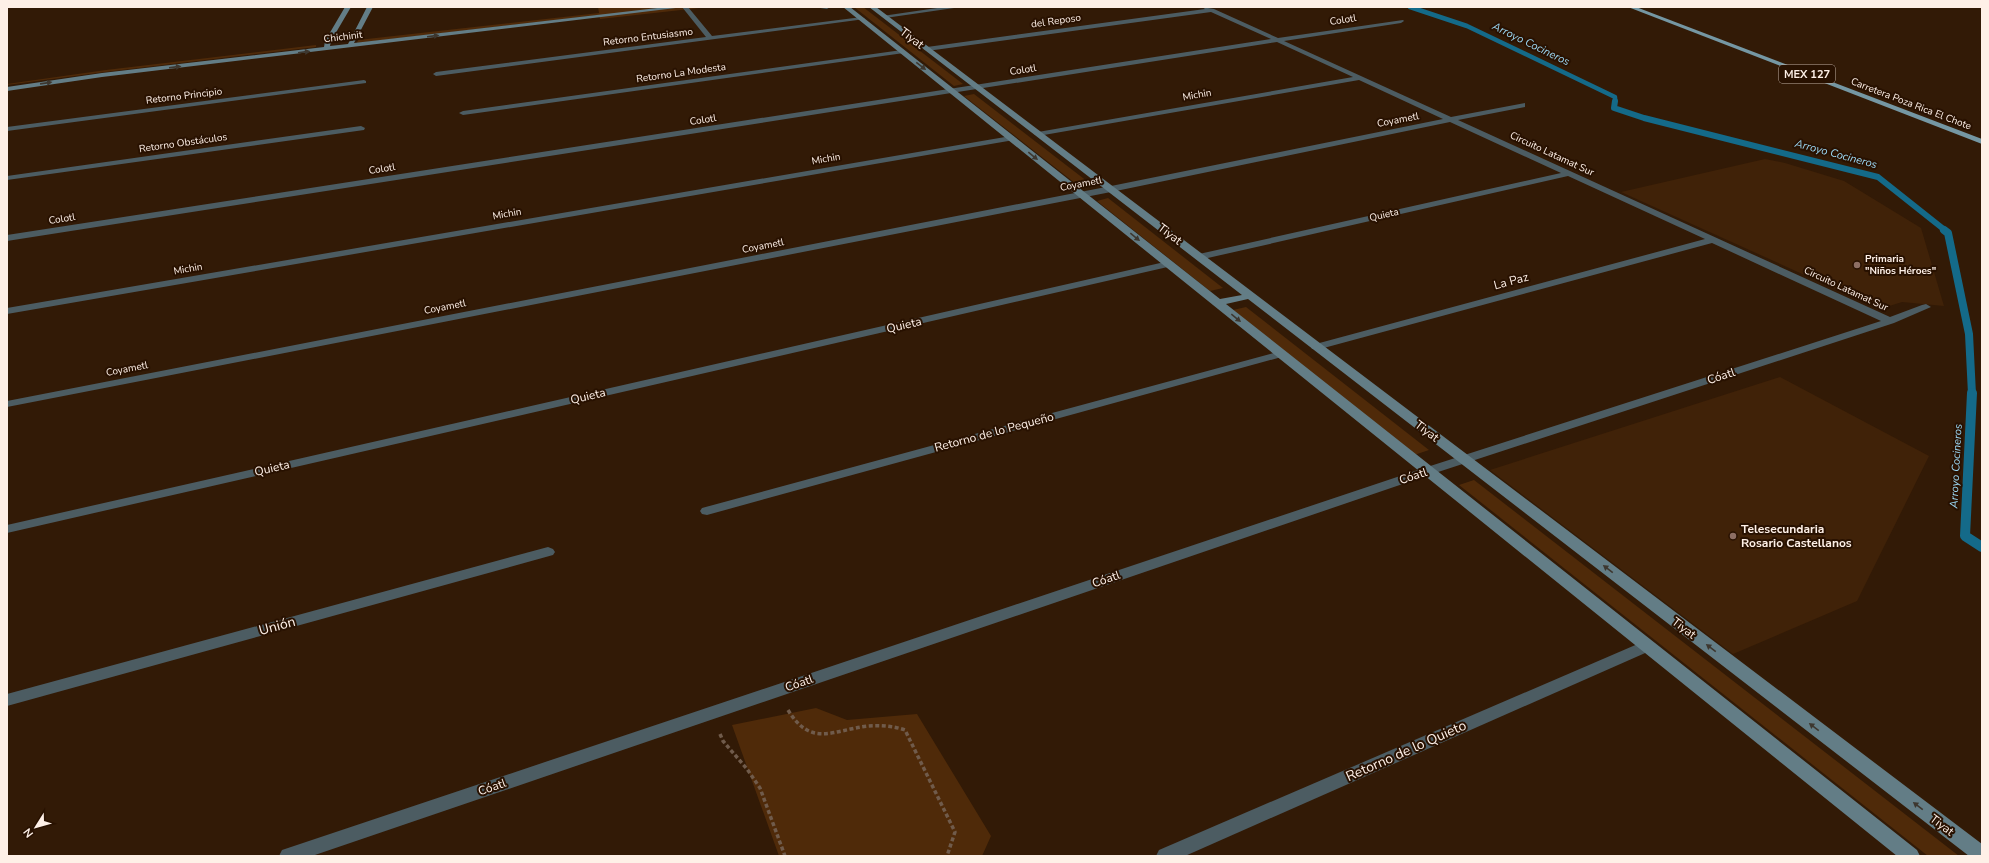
<svg xmlns="http://www.w3.org/2000/svg" width="1989" height="863" font-family="'Nunito Sans',sans-serif">
<style>
.built{fill:#402208}
.green{fill:#4f2a09}
.lines{fill:none;stroke-linecap:round;stroke-linejoin:round}
.stream-far3{stroke:#146a89;stroke-width:4.5}
.stream-far2{stroke:#146a89;stroke-width:6}
.stream-far1{stroke:#146a89;stroke-width:8}
.stream{stroke:#146a89;stroke-width:10}
.path{stroke:#705b4b;stroke-width:3.5;stroke-dasharray:4 2.5;stroke-linecap:butt}
.street{fill:#4c5c62;fill-rule:evenodd}
.secondary{fill:#637d86;fill-rule:evenodd}
.primary{fill:#7597a3;fill-rule:evenodd}
.oneway{fill:#3d372f}
.education-dot{fill:#8d6e63;stroke:#281100;stroke-width:1.5}
.labels{text-anchor:middle;dominant-baseline:central;stroke-width:4;stroke-linejoin:round;paint-order:stroke}
.far-street-label{font-size:10px;fill:#fef0e7;stroke:#281100}
.far-poi-label{font-size:10px;font-weight:bold;fill:#fef0e7;stroke:#281100;text-anchor:start}
.far-water-label{font-size:11px;font-style:italic;fill:#9cd8f4;stroke:#281100}
.shield{fill:#281100;stroke:#beada2;stroke-width:1}
.shield-label{font-size:11px;font-weight:bold;fill:#fef0e7}
.street-label{font-size:12px;fill:#fef0e7;stroke:#281100}
.poi-label{font-size:12px;font-weight:bold;fill:#fef0e7;stroke:#281100;text-anchor:start}
.near-street-label{font-size:14px;fill:#fef0e7;stroke:#281100}
</style>
<rect width="100%" height="100%" fill="#321a06"/>
<g class="built">
<path d="M 1765,159 L 1785,163 L 1844,181 L 1921,228 L 1944,306 L 1902,302 L 1880,309 L 1621,192 Z"/>
<path d="M 1780,377 L 1929,456 L 1857,601 L 1733,654 L 1490,470 Z"/>
</g>
<g class="green">
<path d="M 598,7 L 699,8 L 600,19 L 599,15 L 357,43 L 358,40 L 599,13 Z"/>
<path d="M 854,7 L 863,7 L 963,84 L 954,86 Z"/>
<path d="M 316,45 L 316,47 L 105,72 L 7,85 L 7,84 L 106,70 Z"/>
<path d="M 974,94 L 1092,185 L 1080,187 L 964,96 Z"/>
<path d="M 1108,198 L 1223,288 L 1210,291 L 1097,201 Z"/>
<path d="M 1246,307 L 1429,450 L 1414,455 L 1233,310 Z"/>
<path d="M 1474,480 L 1959,856 L 1928,856 L 1459,485 Z"/>
<path d="M 816,708 L 847,720 L 917,714 L 991,836 L 982,856 L 779,856 L 732,725 Z"/>
</g>
<g class="lines">
<path class="stream-far3" d="M 1410,7 L 1467,26 L 1615,97 L 1615,102"/>
<path class="stream-far2" d="M 1615,101 L 1614,108 L 1644,118 L 1878,177 L 1946,231"/>
<path class="stream-far1" d="M 1944,230 L 1948,233 L 1969,334 L 1972,394"/>
<path class="stream" d="M 1972,393 L 1965,536 L 1982,547"/>
<g class="path">
<path d="M 788,710 C 811,748 833,730 868,726 C 880,725 893,726 905,730 L 955,832 L 947,856"/>
<path d="M 720,734 L 723,741 L 747,769 L 760,788 L 785,856"/>
</g>
<g class="street">
<path d="M 682,7 L 688,7 L 712,36 L 862,17 L 865,19 L 436,76 L 433,74 L 436,72 L 706,37 Z"/>
<path d="M 814,7 L 830,7 L 827,9 Z"/>
<path d="M 944,7 L 961,7 L 885,18 L 882,16 Z"/>
<path d="M 1202,7 L 1214,9 L 1278,38 L 1403,20 L 1404,21 L 1401,23 L 1284,41 L 1451,117 L 1525,103 L 1525,107 L 1458,120 L 1890,317 L 1922,305 L 1926,304 L 1931,307 L 1894,323 L 1432,474 L 312,856 L 279,856 L 282,850 L 288,848 L 1424,468 L 1881,321 L 1712,243 L 1320,349 L 1312,349 L 1311,347 L 1312,345 L 1705,239 L 1568,176 L 1199,260 L 1194,257 L 1199,254 L 1561,173 L 1450,122 L 1111,192 L 7,407 L 7,401 L 1111,186 L 1443,119 L 1359,80 L 1038,136 L 1034,134 L 1038,132 L 1353,77 L 1277,42 L 7,241 L 7,235 L 1271,39 L 1211,12 L 927,51 L 924,49 L 927,47 L 1205,9 Z"/>
<path d="M 902,50 L 905,52 L 904,53 L 463,115 L 459,113 L 463,111 Z"/>
<path d="M 364,80 L 366,81 L 366,83 L 7,131 L 7,127 Z"/>
<path d="M 361,126 L 365,128 L 364,130 L 7,180 L 7,176 Z"/>
<path d="M 1011,136 L 1014,136 L 1014,140 L 7,314 L 7,308 Z"/>
<path d="M 1169,261 L 1172,262 L 1174,264 L 1172,266 L 7,533 L 7,525 Z"/>
<path d="M 1281,351 L 1285,352 L 1286,354 L 1285,356 L 707,515 L 702,514 L 700,511 L 702,508 Z"/>
<path d="M 548,547 L 553,549 L 555,552 L 553,555 L 7,706 L 7,694 Z"/>
<path d="M 1647,640 L 1652,642 L 1655,646 L 1652,650 L 1185,856 L 1156,856 L 1159,850 Z"/>
</g>
<g class="secondary">
<path d="M 345,7 L 351,7 L 331,41 L 330,46 L 348,44 L 367,7 L 373,7 L 354,43 L 666,7 L 684,7 L 102,77 L 7,91 L 7,87 L 102,73 L 324,47 L 325,41 Z"/>
<path d="M 843,7 L 850,7 L 1220,299 L 1242,295 L 869,7 L 876,7 L 1982,844 L 1982,856 L 1969,856 L 1248,299 L 1226,304 L 1917,850 L 1920,856 L 1897,856 Z"/>
</g>
<path class="primary" d="M 1628,7 L 1636,7 L 1982,139 L 1982,144 Z"/>
</g>
<defs><path id="oneway-solid" d="M-6-.8H1V-3.2L6.5 0L1 3.2V.8H-6Z"/></defs>
<g class="oneway">
<use href="#oneway-solid" transform="translate(433 36) rotate(-7)"/>
<use href="#oneway-solid" transform="translate(304 52) rotate(-7)"/>
<use href="#oneway-solid" transform="translate(921 66) rotate(38)"/>
<use href="#oneway-solid" transform="translate(175 67) rotate(-7)"/>
<use href="#oneway-solid" transform="translate(46 83) rotate(-8)"/>
<use href="#oneway-solid" transform="translate(1033 156) rotate(39)"/>
<use href="#oneway-solid" transform="translate(1135 237) rotate(39)"/>
<use href="#oneway-solid" transform="translate(1236 318) rotate(39)"/>
<use href="#oneway-solid" transform="translate(1608 569) rotate(-143)"/>
<use href="#oneway-solid" transform="translate(1711 648) rotate(-143)"/>
<use href="#oneway-solid" transform="translate(1814 727) rotate(-143)"/>
<use href="#oneway-solid" transform="translate(1918 806) rotate(-143)"/>
</g>
<g class="education-dot">
<circle cx="1857" cy="265" r="4"/>
<circle cx="1733" cy="536" r="4"/>
</g>
<g class="labels">
<g class="far-street-label">
<text transform="translate(1343 20) rotate(-9)">Colotl</text>
<text transform="translate(1056 21) rotate(-8)">del Reposo</text>
<text transform="translate(343 37) rotate(-7)">Chichinit</text>
<text transform="translate(648 37) rotate(-7)">Retorno Entusiasmo</text>
<text transform="translate(1023 70) rotate(-9)">Colotl</text>
<text transform="translate(681 73) rotate(-8)">Retorno La Modesta</text>
<text transform="translate(1197 95) rotate(-10)">Michin</text>
<text transform="translate(184 96) rotate(-7)">Retorno Principio</text>
<text transform="translate(1911 104) rotate(21)">Carretera Poza Rica El Chote</text>
<text transform="translate(703 120) rotate(-9)">Colotl</text>
<text transform="translate(1398 120) rotate(-11)">Coyametl</text>
<text transform="translate(183 143) rotate(-8)">Retorno Obstáculos</text>
<text transform="translate(1552 154) rotate(25)">Circuito Latamat Sur</text>
<text transform="translate(826 159) rotate(-10)">Michin</text>
<text transform="translate(382 169) rotate(-9)">Colotl</text>
<text transform="translate(1081 184) rotate(-11)">Coyametl</text>
<text transform="translate(507 214) rotate(-10)">Michin</text>
<text transform="translate(1384 215) rotate(-13)">Quieta</text>
<text transform="translate(62 219) rotate(-9)">Colotl</text>
<text transform="translate(763 246) rotate(-11)">Coyametl</text>
<text transform="translate(188 269) rotate(-10)">Michin</text>
<text transform="translate(1846 289) rotate(25)">Circuito Latamat Sur</text>
<text transform="translate(445 307) rotate(-11)">Coyametl</text>
<text transform="translate(127 369) rotate(-11)">Coyametl</text>
</g>
<g class="far-poi-label">
<text x="1865" y="259">Primaria<tspan x="1865" dy="12">"Niños Héroes"</tspan></text>
</g>
<g class="far-water-label">
<text transform="translate(1531 44) rotate(26)">Arroyo Cocineros</text>
<text transform="translate(1836 154) rotate(15)">Arroyo Cocineros</text>
<text transform="translate(1956 466) rotate(-87)">Arroyo Cocineros</text>
</g>
<rect class="shield" x="1779" y="65" width="56" height="18" rx="3"/>
<g class="shield-label">
<text x="1807" y="74">MEX 127</text>
</g>
<g class="street-label">
<text transform="translate(912 38) rotate(37)">Tiyat</text>
<text transform="translate(1170 234) rotate(37)">Tiyat</text>
<text transform="translate(1511 281) rotate(-15)">La Paz</text>
<text transform="translate(904 325) rotate(-13)">Quieta</text>
<text transform="translate(1721 376) rotate(-18)">Cóatl</text>
<text transform="translate(588 396) rotate(-13)">Quieta</text>
<text transform="translate(1427 431) rotate(37)">Tiyat</text>
<text transform="translate(994 432) rotate(-15)">Retorno de lo Pequeño</text>
<text transform="translate(272 468) rotate(-13)">Quieta</text>
<text transform="translate(1413 476) rotate(-18)">Cóatl</text>
<text transform="translate(1106 579) rotate(-19)">Cóatl</text>
<text transform="translate(1684 628) rotate(37)">Tiyat</text>
<text transform="translate(799 683) rotate(-19)">Cóatl</text>
<text transform="translate(492 787) rotate(-19)">Cóatl</text>
<text transform="translate(1942 825) rotate(37)">Tiyat</text>
</g>
<g class="poi-label">
<text x="1741" y="529">Telesecundaria<tspan x="1741" dy="14">Rosario Castellanos</tspan></text>
</g>
<g class="near-street-label">
<text transform="translate(277 626) rotate(-15)">Unión</text>
<text transform="translate(1406 751) rotate(-24)">Retorno de lo Quieto</text>
</g>
</g>
<rect width="1989" height="863" fill="none" stroke="#fef0e7" stroke-width="16"/>
<g transform="translate(36 827) rotate(233)" stroke="#281100" stroke-width="3" paint-order="stroke">
<path d="M0-3L7 15L0 10L-7 15Z" fill="#fef0e7"/>
<text y="-6" font-size="11" font-weight="bold" text-anchor="middle" fill="#fef0e7">N</text>
</g>
</svg>
